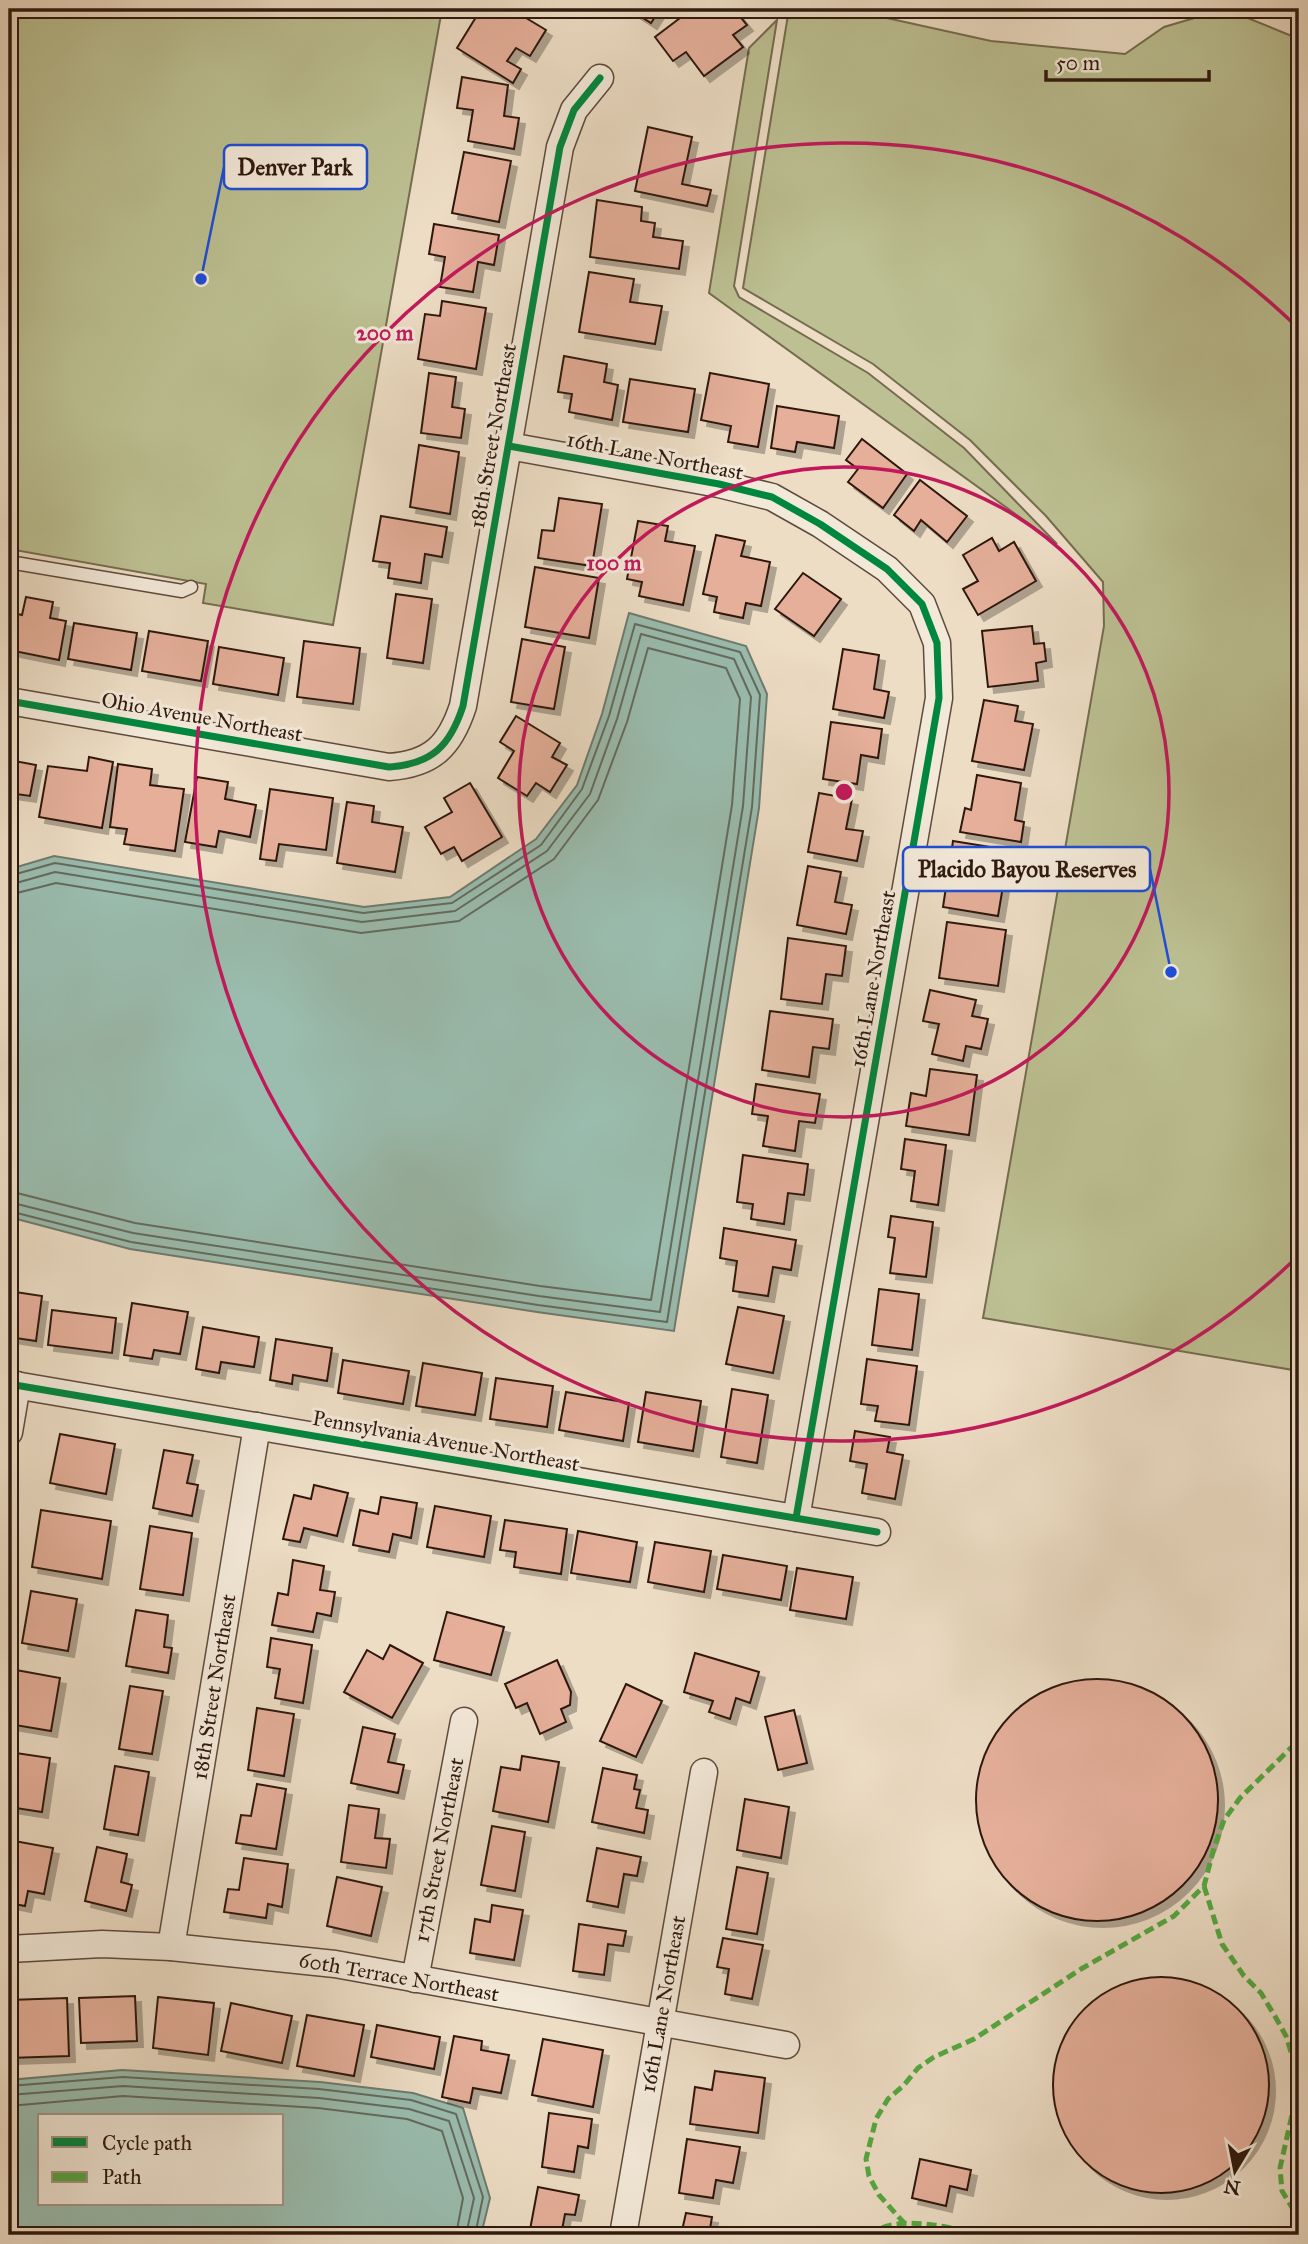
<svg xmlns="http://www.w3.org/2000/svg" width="1308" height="2244" font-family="'IM FELL Great Primer',serif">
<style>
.green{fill:#bcc092;stroke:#766c50;stroke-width:2}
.water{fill:#9abdaf;stroke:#6f7b6f;stroke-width:2;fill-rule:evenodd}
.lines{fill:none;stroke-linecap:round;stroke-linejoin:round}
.shore{stroke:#646b5e;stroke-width:2}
.building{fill:#e5af9a;stroke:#2f190e;stroke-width:2;filter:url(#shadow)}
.lane-casing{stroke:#5e4a3c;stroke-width:15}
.street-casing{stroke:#5e4a3c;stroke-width:29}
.lane{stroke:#f3e9d9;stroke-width:12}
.street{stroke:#f3e9d9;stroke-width:26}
.quiet{stroke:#54a941;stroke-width:5;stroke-dasharray:10 5;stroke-linecap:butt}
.cycleway-casing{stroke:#f3e9d9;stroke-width:11}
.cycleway{stroke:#00873e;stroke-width:7}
.ring{fill:none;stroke:#c2185b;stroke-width:3.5}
.labels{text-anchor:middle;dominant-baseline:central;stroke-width:6;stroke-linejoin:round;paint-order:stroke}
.street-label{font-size:21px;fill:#2f190e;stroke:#f3e9d9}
.centre{fill:#c2185b;stroke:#f3e9d9;stroke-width:3.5}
.ring-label{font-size:21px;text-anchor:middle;font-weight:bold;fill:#c2185b;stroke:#f3e9d9;stroke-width:6;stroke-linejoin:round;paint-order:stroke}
.leader{fill:none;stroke:#1d4ed8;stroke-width:2.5}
.callout-dot{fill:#1d4ed8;stroke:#f3e9d9;stroke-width:2.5}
.callout{fill:#f3e9d9;stroke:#1d4ed8;stroke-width:2.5}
.callout-label{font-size:23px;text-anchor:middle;font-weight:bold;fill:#2f190e}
</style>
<defs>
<filter id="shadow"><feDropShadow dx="6" dy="6" stdDeviation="0" flood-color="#0004"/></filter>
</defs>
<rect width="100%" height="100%" fill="#edddc5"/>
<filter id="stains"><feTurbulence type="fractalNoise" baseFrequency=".00286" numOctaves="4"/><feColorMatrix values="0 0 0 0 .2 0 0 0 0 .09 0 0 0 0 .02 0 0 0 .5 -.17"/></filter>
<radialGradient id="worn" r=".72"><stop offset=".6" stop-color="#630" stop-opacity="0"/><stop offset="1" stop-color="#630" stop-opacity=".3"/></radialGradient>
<g class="green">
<path d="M 9,9 L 442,9 L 333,625 L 203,603 L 206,584 L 9,549 Z"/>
<path d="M 789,9 L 846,9 L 991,41 L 1125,54 L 1164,27 L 1208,14 L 1233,12 L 1299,39 L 1299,1371 L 983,1318 L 1104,626 L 1103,582 L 1046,516 L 970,440 L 873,364 L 743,288 Z"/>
<path d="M 777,20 L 734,286 L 739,297 L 868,373 L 964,448 L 1057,544 L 709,293 L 749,48 Z"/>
</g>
<g class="water">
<path d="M 629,613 L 746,646 L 767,694 L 759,808 L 674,1331 L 537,1312 L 130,1249 L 9,1217 L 10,869 L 54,856 L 364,907 L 450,897 L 536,839 L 577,785 L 602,714 Z"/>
<path d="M 122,2070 L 320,2082 L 413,2093 L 463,2108 L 490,2198 L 481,2235 L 9,2235 L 9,2080 ZM 40,2116 L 282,2116 L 282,2204 L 40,2204 Z"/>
</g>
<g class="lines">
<g class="shore">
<path d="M 9,876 L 55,863 L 363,913 L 452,903 L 541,845 L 582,789 L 609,716 L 635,624 L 740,652 L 760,695 L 752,807 L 667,1322 L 538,1305 L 131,1242 L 9,1211"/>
<path d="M 9,885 L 55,872 L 362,922 L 455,911 L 547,851 L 590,794 L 617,719 L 641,634 L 734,659 L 751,697 L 743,806 L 660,1312 L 539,1296 L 133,1233 L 9,1202"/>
<path d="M 9,895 L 56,883 L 361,933 L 459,921 L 554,859 L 598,800 L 627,722 L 648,648 L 726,668 L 740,699 L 732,805 L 651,1300 L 540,1286 L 135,1223 L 9,1191"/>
<path d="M 9,2086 L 123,2077 L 319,2089 L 411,2100 L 456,2114 L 483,2197 L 475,2235"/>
<path d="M 9,2095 L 123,2086 L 319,2098 L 409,2109 L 449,2121 L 474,2198 L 466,2235"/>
<path d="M 9,2106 L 123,2096 L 318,2108 L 407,2119 L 442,2131 L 463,2198 L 456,2235"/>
</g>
</g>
<g class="building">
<path d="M 481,9 L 511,9 L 546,30 L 530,56 L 516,48 L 507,61 L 521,69 L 513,83 L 457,48 Z"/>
<path d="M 629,9 L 660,9 L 651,23 Z"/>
<path d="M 692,9 L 734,9 L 747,25 L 733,35 L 743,47 L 704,76 L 686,52 L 673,61 L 655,37 Z"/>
<path d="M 462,77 L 508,85 L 504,116 L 519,118 L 514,149 L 468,141 L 473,110 L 457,108 Z"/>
<path d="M 648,127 L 692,137 L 682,184 L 711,190 L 707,206 L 635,191 Z"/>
<path d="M 464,152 L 511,161 L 499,222 L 452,213 Z"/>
<path d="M 597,200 L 642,207 L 641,221 L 655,223 L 653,237 L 683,241 L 679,269 L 590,257 Z"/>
<path d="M 434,224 L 499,235 L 494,265 L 478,262 L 473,292 L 440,287 L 445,257 L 429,254 Z"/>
<path d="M 589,272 L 634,279 L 630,302 L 662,306 L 655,344 L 579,332 Z"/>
<path d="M 442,301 L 486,308 L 476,369 L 418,359 L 425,314 L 440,316 Z"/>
<path d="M 564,356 L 607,364 L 604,382 L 618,385 L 612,420 L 569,412 L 572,394 L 558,392 Z"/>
<path d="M 429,373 L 456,377 L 452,407 L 465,409 L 461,438 L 421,433 Z"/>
<path d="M 710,373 L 769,384 L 758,447 L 728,442 L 731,426 L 701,420 Z"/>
<path d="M 630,379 L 695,389 L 688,432 L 623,422 Z"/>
<path d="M 777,406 L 839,416 L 834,448 L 797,442 L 795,452 L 771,448 Z"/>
<path d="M 862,439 L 907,474 L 883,508 L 848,482 L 858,469 L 846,460 Z"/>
<path d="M 419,445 L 459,452 L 450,514 L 410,507 Z"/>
<path d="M 920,480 L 967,516 L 947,542 L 921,520 L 914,531 L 894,515 Z"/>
<path d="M 559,498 L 602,504 L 592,566 L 538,558 L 542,530 L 554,531 Z"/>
<path d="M 381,516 L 447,527 L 442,557 L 425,554 L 421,583 L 388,578 L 390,563 L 373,561 Z"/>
<path d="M 638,521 L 668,526 L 665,541 L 695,546 L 683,605 L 639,596 L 642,582 L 627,579 Z"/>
<path d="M 716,535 L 745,541 L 741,556 L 770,562 L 761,606 L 746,603 L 743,618 L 714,612 L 717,597 L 703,594 Z"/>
<path d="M 992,538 L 999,551 L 1014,542 L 1036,581 L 978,615 L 963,589 L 978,581 L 963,555 Z"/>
<path d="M 535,567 L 599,578 L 589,638 L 525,627 Z"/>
<path d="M 803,573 L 841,599 L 814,636 L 775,609 Z"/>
<path d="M 396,594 L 432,599 L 423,663 L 387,658 Z"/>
<path d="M 26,597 L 53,602 L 50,618 L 66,621 L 59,660 L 9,650 L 9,612 L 22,615 Z"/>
<path d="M 74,623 L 137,633 L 131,670 L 68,659 Z"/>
<path d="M 1032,626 L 1034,644 L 1044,643 L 1046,661 L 1036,663 L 1038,681 L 988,687 L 982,631 Z"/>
<path d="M 149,631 L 208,641 L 201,681 L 142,671 Z"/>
<path d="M 522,639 L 565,647 L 554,709 L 511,702 Z"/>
<path d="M 304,641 L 360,648 L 353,704 L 297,697 Z"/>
<path d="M 219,647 L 284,658 L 278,695 L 213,684 Z"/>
<path d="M 843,649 L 879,655 L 874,689 L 889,692 L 884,718 L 833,709 Z"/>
<path d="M 984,700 L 1018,706 L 1015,721 L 1033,724 L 1024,770 L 972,761 Z"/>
<path d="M 516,716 L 560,743 L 552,757 L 567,765 L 550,792 L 536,783 L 527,796 L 498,778 L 514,751 L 500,742 Z"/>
<path d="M 831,722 L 882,729 L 878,758 L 861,755 L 857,784 L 823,779 Z"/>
<path d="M 9,748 L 9,760 L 36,765 L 30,796 L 9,793 Z"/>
<path d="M 89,757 L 113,762 L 102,828 L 39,817 L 48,766 L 87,771 Z"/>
<path d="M 118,764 L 152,769 L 150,785 L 184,789 L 175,851 L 124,844 L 127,829 L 110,827 Z"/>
<path d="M 977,775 L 1021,783 L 1015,820 L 1024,822 L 1021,842 L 960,832 L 965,808 L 971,810 Z"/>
<path d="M 197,777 L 228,782 L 225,799 L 256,805 L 250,837 L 219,831 L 216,847 L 185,842 Z"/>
<path d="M 470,783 L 502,837 L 462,861 L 454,847 L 441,854 L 425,827 L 452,812 L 444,798 Z"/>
<path d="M 270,789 L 333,798 L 326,850 L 279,844 L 276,861 L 260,859 Z"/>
<path d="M 819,793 L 852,799 L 846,829 L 863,831 L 857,861 L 808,852 Z"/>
<path d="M 347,802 L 374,806 L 372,822 L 403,827 L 395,872 L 337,863 Z"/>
<path d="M 953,841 L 1009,850 L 998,916 L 943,907 Z"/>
<path d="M 808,866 L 841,872 L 835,902 L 852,905 L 846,934 L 797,925 Z"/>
<path d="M 947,922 L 1006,930 L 998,986 L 939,978 Z"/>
<path d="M 788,938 L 846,946 L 842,976 L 826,974 L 822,1004 L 781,999 Z"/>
<path d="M 930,990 L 976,1000 L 972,1016 L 988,1019 L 981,1049 L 966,1046 L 963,1061 L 932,1054 L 939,1024 L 923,1021 Z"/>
<path d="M 770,1011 L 833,1019 L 829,1049 L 813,1047 L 809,1077 L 762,1070 Z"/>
<path d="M 930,1069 L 977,1075 L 969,1135 L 906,1126 L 911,1093 L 926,1096 Z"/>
<path d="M 756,1084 L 820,1094 L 815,1123 L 799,1121 L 795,1151 L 763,1146 L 768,1116 L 752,1114 Z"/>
<path d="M 905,1139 L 946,1145 L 938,1205 L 911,1201 L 915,1171 L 901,1169 Z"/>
<path d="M 743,1155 L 808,1164 L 804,1195 L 788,1193 L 784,1224 L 751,1219 L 753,1204 L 737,1202 Z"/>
<path d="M 891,1216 L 933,1222 L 926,1277 L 890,1273 L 895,1238 L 888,1237 Z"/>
<path d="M 724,1228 L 796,1240 L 791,1270 L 773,1267 L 768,1296 L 733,1291 L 737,1261 L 720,1258 Z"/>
<path d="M 879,1289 L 919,1294 L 912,1350 L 872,1345 Z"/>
<path d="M 9,1291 L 42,1296 L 36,1341 L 9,1337 Z"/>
<path d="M 132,1303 L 188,1312 L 180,1354 L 154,1350 L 152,1359 L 124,1355 Z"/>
<path d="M 738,1307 L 784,1316 L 773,1373 L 726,1364 Z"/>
<path d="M 52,1310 L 116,1318 L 112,1353 L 48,1345 Z"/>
<path d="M 203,1327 L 259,1337 L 254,1367 L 221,1362 L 219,1373 L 196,1369 Z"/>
<path d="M 276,1339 L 332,1348 L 327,1381 L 293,1375 L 292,1384 L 270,1380 Z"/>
<path d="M 867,1359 L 917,1366 L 909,1425 L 875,1421 L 878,1406 L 861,1404 Z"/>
<path d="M 343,1360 L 409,1371 L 403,1404 L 338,1393 Z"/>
<path d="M 423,1363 L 482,1373 L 475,1415 L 416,1406 Z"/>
<path d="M 496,1378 L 553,1386 L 547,1427 L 490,1419 Z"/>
<path d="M 732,1389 L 768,1395 L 757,1463 L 721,1457 Z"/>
<path d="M 566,1392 L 629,1403 L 623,1441 L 559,1430 Z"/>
<path d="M 646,1392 L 701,1401 L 693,1451 L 638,1442 Z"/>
<path d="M 855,1431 L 890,1437 L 887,1452 L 903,1455 L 895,1499 L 862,1493 L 867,1464 L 850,1461 Z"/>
<path d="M 60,1434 L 115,1444 L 106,1494 L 50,1483 Z"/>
<path d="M 164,1450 L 193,1455 L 187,1483 L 198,1485 L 192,1516 L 153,1508 Z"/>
<path d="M 314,1485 L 348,1493 L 337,1536 L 304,1528 L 300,1542 L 283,1539 L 294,1495 L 311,1499 Z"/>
<path d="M 381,1497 L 417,1503 L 411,1538 L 393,1534 L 389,1552 L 353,1545 L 360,1510 L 378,1514 Z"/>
<path d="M 435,1506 L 491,1516 L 484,1557 L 427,1547 Z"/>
<path d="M 41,1510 L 111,1521 L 102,1579 L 32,1567 Z"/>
<path d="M 505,1520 L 567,1529 L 561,1574 L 514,1567 L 516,1552 L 500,1550 Z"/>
<path d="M 150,1526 L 192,1533 L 183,1595 L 140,1589 Z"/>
<path d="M 578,1531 L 637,1542 L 630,1582 L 571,1573 Z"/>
<path d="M 655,1542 L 711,1551 L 704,1592 L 648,1582 Z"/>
<path d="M 723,1555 L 787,1566 L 781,1600 L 717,1589 Z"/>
<path d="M 293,1560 L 324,1566 L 320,1590 L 335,1592 L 331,1616 L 317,1613 L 313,1632 L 272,1625 L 278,1593 L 288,1595 Z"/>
<path d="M 797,1568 L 853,1577 L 846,1619 L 790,1610 Z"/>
<path d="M 31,1591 L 77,1599 L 68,1651 L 22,1643 Z"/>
<path d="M 136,1610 L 168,1615 L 164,1647 L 172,1648 L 168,1673 L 126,1666 Z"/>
<path d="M 447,1612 L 504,1627 L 491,1675 L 434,1660 Z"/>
<path d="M 271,1638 L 312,1645 L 303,1703 L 275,1698 L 280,1669 L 267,1667 Z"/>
<path d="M 390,1645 L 423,1663 L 392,1718 L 344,1692 L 367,1650 L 383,1659 Z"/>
<path d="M 695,1653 L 759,1672 L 750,1703 L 736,1698 L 730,1719 L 709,1712 L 713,1701 L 684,1692 Z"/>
<path d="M 557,1660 L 571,1692 L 570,1705 L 561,1709 L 566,1722 L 540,1734 L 527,1703 L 516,1708 L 505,1684 Z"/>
<path d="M 16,1670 L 60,1678 L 51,1731 L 9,1724 L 9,1710 Z"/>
<circle cx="1097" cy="1800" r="121"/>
<path d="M 626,1684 L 662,1701 L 636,1757 L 600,1741 Z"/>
<path d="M 130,1686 L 163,1691 L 152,1754 L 119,1749 Z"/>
<path d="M 257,1708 L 294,1714 L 284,1776 L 248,1770 Z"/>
<path d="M 794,1710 L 807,1763 L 778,1770 L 765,1717 Z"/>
<path d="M 363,1727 L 395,1734 L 388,1762 L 404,1765 L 398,1793 L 351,1783 Z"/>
<path d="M 9,1752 L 50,1758 L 42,1812 L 9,1807 Z"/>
<path d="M 522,1756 L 559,1762 L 548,1822 L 493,1811 L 501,1767 L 520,1770 Z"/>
<path d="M 115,1766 L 149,1772 L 138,1835 L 104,1829 Z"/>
<path d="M 603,1768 L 637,1775 L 634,1789 L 640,1790 L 636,1808 L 648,1810 L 644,1833 L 592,1822 Z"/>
<path d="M 257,1784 L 286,1789 L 276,1849 L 236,1843 L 241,1815 L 251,1816 Z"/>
<path d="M 745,1799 L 789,1807 L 781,1858 L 737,1850 Z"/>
<path d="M 349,1805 L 379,1809 L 375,1838 L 390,1839 L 386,1868 L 341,1862 Z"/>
<path d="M 492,1826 L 525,1832 L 515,1891 L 481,1885 Z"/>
<path d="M 9,1840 L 53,1848 L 44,1894 L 28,1891 L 25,1906 L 9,1903 Z"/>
<path d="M 97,1847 L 127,1854 L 121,1882 L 132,1885 L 126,1911 L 85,1901 Z"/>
<path d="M 597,1848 L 641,1857 L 637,1876 L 624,1874 L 618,1907 L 587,1901 Z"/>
<path d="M 244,1858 L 288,1864 L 282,1907 L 268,1904 L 266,1918 L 224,1912 L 228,1889 L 239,1890 Z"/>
<path d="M 737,1867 L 768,1873 L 757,1934 L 726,1929 Z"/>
<path d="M 337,1877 L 382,1887 L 371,1936 L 327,1926 Z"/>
<path d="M 492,1905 L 523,1910 L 514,1960 L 470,1953 L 475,1919 L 490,1922 Z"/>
<path d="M 579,1924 L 626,1931 L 623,1946 L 608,1944 L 604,1975 L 573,1971 Z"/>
<path d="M 723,1938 L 763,1945 L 752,1999 L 725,1994 L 729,1969 L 717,1967 Z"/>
<circle cx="1161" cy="2085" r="108"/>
<path d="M 135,1996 L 137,2041 L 81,2043 L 79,1998 Z"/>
<path d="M 158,1997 L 214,2003 L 208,2055 L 153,2048 Z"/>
<path d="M 67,1998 L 69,2056 L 9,2058 L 9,2000 Z"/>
<path d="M 231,2003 L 292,2016 L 282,2063 L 221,2051 Z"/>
<path d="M 307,2015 L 364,2025 L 354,2076 L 297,2066 Z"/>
<path d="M 377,2025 L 440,2037 L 434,2069 L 371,2057 Z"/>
<path d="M 454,2036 L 482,2041 L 481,2050 L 509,2055 L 501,2093 L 473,2088 L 470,2103 L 442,2097 Z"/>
<path d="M 543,2039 L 603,2050 L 593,2107 L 532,2095 Z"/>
<path d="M 715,2071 L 765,2078 L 758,2133 L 690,2124 L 695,2087 L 712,2090 Z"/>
<path d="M 549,2113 L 592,2119 L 588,2148 L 578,2146 L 574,2172 L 542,2167 Z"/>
<path d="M 687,2139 L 740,2147 L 733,2183 L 716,2180 L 713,2198 L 679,2193 Z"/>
<path d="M 920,2159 L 971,2170 L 967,2190 L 950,2186 L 946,2206 L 912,2198 Z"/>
<path d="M 538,2187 L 579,2195 L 575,2215 L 565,2214 L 561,2235 L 529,2235 Z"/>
<path d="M 686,2213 L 712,2217 L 709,2235 L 681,2235 Z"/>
</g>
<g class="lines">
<g class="lane-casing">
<path id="lane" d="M 9,562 L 182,591 L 191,587"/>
</g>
<g class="street-casing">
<g id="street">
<path d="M 509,446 L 719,484 L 772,497 L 820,524 L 887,569 L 922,604 L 937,643 L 939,698 L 796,1518"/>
<path d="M 9,701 L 389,767 C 432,764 450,746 463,706 L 560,147 L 574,110 L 600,78"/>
<path d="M 9,1384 L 877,1532"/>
<path d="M 9,1432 L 17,1385"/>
<path d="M 171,1947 L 257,1426"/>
<path d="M 9,1949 L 102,1944 L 171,1947 L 335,1964 L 786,2045"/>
<path d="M 415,1979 L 464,1721"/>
<path d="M 623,2235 L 704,1772"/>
</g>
</g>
<use href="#lane" class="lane"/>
<use href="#street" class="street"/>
<g class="quiet">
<path d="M 1204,1886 L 1222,1944 L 1244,1976 L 1261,1993 L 1276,2018 L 1286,2036 L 1297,2071 L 1292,2115 L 1280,2168 L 1282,2191 L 1299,2219"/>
<path d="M 905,2224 L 879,2195 L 869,2176 L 866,2159 L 876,2119 L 888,2099 L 904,2085 L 918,2068 L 934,2057 L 974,2039 L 1081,1969 L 1174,1916 L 1204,1886 L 1214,1848 L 1224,1820 L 1240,1798 L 1299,1740"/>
<path d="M 869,2235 C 898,2212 952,2229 985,2235"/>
</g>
<g class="cycleway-casing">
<g id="cycleway">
<path d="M 509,446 L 719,484 L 772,497 L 820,524 L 887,569 L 922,604 L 937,643 L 939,698 L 796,1518"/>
<path d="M 9,701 L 389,767 C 432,764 450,746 463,706 L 560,147 L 574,110 L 600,78"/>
<path d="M 9,1384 L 877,1532"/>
</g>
</g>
<use href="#cycleway" class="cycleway"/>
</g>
<g class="ring">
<circle cx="844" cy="792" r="325"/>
<path d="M1299 1255A649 649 0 1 1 1299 329"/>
</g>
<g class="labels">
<g class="street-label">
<text transform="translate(493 436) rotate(-80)">18th Street Northeast</text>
<text transform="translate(655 456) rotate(11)">16th Lane Northeast</text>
<text transform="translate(202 717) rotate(10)">Ohio Avenue Northeast</text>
<text transform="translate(873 979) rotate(-80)">16th Lane Northeast</text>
<text transform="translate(446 1441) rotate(10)">Pennsylvania Avenue Northeast</text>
<text transform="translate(214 1687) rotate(-81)">18th Street Northeast</text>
<text transform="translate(439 1850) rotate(-79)">17th Street Northeast</text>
<text transform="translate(399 1977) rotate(10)">60th Terrace Northeast</text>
<text transform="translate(663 2004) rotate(-80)">16th Lane Northeast</text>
</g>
</g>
<circle cx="844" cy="792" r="10" class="centre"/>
<g class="ring-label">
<text x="385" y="340">200 m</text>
<text x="614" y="570">100 m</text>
</g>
<path class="leader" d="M201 279L224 167M1171 972L1150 869"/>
<g class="callout-dot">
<circle cx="201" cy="279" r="7"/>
<circle cx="1171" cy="972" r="7"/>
</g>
<g class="callout">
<rect x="224" y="145" width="143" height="44" rx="7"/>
<rect x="903" y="847" width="247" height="44" rx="7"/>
</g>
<g class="callout-label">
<text x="295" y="175">Denver Park</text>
<text x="1027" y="877">Placido Bayou Reserves</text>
</g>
<rect width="1308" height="2244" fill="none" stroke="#edddc5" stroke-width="35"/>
<rect x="10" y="10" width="1287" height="2223" fill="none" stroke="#2f190e" stroke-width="3.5"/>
<rect x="18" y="18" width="1273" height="2209" fill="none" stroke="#2f190e" stroke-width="2"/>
<rect x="38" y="2114" width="245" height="91" fill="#f3e9d9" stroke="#a59688" stroke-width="2"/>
<rect x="52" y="2137" width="35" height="10" fill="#00873e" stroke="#a59688" stroke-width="2"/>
<text x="102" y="2150" font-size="21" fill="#2f190e">Cycle path</text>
<rect x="52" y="2172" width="35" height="10" fill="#54a941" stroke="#a59688" stroke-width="2"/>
<text x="102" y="2184" font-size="21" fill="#2f190e">Path</text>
<g transform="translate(1235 2171) rotate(190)" stroke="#f3e9d9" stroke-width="5" paint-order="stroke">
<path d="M0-5L12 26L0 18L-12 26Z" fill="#2f190e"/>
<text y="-10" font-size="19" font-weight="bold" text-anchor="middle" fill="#2f190e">N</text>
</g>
<path d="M1046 70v10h163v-10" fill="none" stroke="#2f190e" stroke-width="3.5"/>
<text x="1056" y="70" font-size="21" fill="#2f190e" stroke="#f3e9d9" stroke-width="5" paint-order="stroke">50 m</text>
<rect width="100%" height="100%" filter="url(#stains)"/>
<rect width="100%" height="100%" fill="url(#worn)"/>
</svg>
